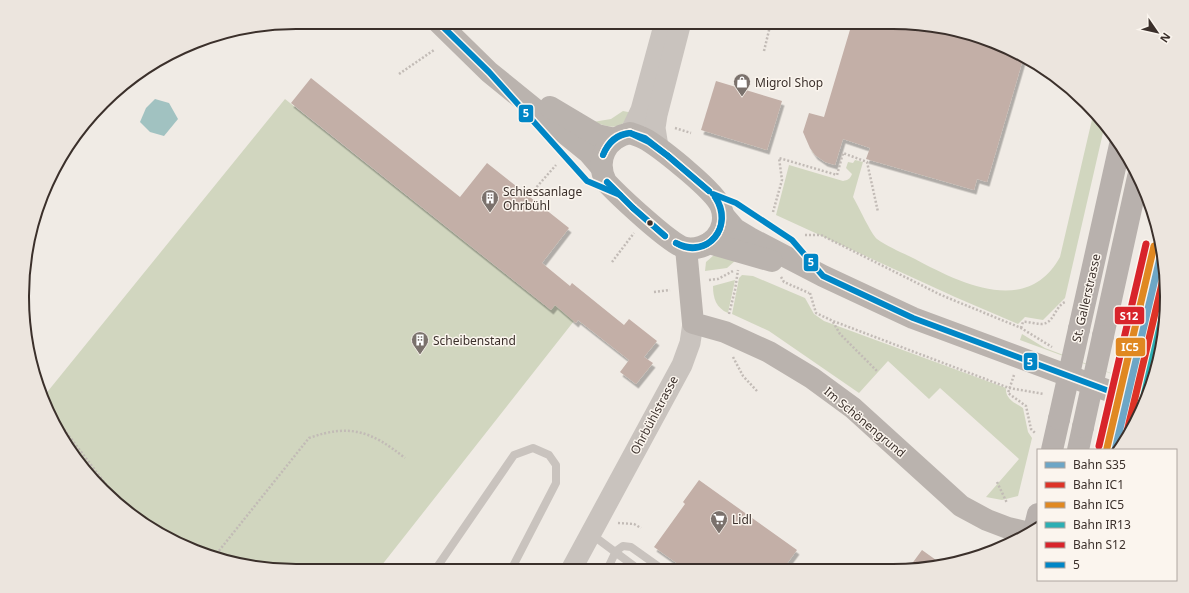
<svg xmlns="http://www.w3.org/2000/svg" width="1189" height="593" font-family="'Noto Sans',sans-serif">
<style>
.green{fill:#d1d6bf}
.water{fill:#a1c2c1}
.building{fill:#c3afa7;filter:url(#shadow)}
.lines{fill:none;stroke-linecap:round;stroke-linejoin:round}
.path{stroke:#c2bbb6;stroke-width:2.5;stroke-dasharray:2 2;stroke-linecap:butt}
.service{stroke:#c9c3be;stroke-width:8}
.tertiary{stroke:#c9c3be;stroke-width:21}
.secondary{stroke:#bab3ae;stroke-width:22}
.primary{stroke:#b8b1ad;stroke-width:22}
.primary-bridge{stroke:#b8b1ad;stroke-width:22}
.bus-1-casing{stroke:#fbf5ee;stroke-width:9}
.bus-1{stroke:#0086c6;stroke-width:6}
.rail-1-casing{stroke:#fbf5ee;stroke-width:10}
.rail-2-casing{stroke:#fbf5ee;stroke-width:10}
.rail-3-casing{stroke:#fbf5ee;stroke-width:10}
.rail-4-casing{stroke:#fbf5ee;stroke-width:10}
.rail-5-casing{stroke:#fbf5ee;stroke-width:10}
.rail-1{stroke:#6da6c6;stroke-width:7}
.rail-2{stroke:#dd3327;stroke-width:7}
.rail-3{stroke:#e08821;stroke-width:7}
.rail-4{stroke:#2caeb3;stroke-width:7}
.rail-5{stroke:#d8242b;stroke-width:7}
.bus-dot{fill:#3b302b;stroke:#fbf5ee;stroke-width:1.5}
.labels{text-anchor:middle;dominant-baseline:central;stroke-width:3;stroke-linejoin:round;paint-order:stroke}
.poi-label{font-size:12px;fill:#3b302b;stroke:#fbf5ee;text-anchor:start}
.street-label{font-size:12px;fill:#3b302b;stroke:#fbf5ee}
.rim{fill:none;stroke:#3b302b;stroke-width:2}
.line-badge{stroke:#fbf5ee;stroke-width:1.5}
.badge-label{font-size:11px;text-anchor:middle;font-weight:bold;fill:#fff}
</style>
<defs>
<filter id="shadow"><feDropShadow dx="2.5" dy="4.5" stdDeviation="0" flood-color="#0004"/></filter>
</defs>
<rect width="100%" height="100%" fill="#f0ebe5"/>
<g class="green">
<path d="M 285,99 L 551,310 L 555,305 L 574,321 L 378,570 L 279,570 L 226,562 L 175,543 L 102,490 L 50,418 L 44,396 Z"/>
<path d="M 623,111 L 633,113 C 619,131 612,128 593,122 L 611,119 Z"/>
<path d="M 1094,111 L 1105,124 L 1065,298 L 1043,320 L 1025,317 L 1018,324 L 955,297 L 776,215 L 789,165 L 843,181 C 848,180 850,179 852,174 L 846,168 L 848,162 L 853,163 L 855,160 L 863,162 L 853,197 C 858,205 871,234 877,239 C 888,247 903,253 915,259 C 960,283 1027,317 1060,257 Z"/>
<path d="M 714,255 L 736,260 L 727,268 L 705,271 L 706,262 Z"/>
<path d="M 742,275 L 753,276 L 805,298 L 814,314 L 824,321 L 1006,388 C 1005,399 1015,403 1023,408 L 1028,432 L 1032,438 L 1018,496 L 1002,500 L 986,497 L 1019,459 L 940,388 L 929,399 L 888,361 L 859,393 L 769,331 L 732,314 L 739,278 Z"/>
<path d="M 735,280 L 728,313 C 716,308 713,298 713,286 Z"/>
<path d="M 1022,334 L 1045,348 L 1150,388 L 1020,340 Z"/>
</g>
<path class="water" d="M 155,99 L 169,103 L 178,119 L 164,136 L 150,132 L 140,122 L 146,108 Z"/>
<g class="building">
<path d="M 852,23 L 910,23 L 963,31 L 1014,50 L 1024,56 L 987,182 L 977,179 L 974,190 L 866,159 L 870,148 L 843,139 L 835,165 L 825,162 L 815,155 L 810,148 L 803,132 L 809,113 L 824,117 Z"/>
<path d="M 311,78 L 460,197 L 487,163 L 569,228 L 542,263 L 570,286 L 572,283 L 624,325 L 629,319 L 657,341 L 644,357 L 653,363 L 636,384 L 620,372 L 629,360 L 578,320 L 576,323 L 555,305 L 551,310 L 291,103 Z"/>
<path d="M 716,81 L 782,101 L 767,150 L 701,130 Z"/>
<path d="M 699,480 L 797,550 L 783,569 L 685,569 L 654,547 L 685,504 L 683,502 Z"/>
<path d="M 922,550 L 943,565 L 928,569 L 908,569 Z"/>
</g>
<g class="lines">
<g class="path">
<path d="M 764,51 L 771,22"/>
<path d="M 399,74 L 434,50"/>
<path d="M 675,128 L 691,133"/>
<path d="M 534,190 L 556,165"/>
<path d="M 773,212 L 782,180 L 779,158 L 837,175 L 843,153 L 867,162 L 878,212"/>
<path d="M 805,235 L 821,235 L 941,295 L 1021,328 L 1052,347"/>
<path d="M 612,262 L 634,233"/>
<path d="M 781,277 L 784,282 L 809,293"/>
<path d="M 709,280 L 718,279 L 733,271"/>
<path d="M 654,292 L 670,290"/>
<path d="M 810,293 L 816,313 L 833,321 L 1009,388 L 1044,394"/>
<path d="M 729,314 L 735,290 L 738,270"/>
<path d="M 833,322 L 840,334 L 878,372"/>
<path d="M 1021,328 L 1023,322 C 1030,321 1040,326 1046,323 C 1054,320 1056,306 1065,302"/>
<path d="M 733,357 L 743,376 L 757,391"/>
<path d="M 1014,375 L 1008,393 L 1026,406 L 1031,429 L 1036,434"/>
<path d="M 47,407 L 120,503"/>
<path d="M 1105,416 L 1133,426"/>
<path d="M 997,482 L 1007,503"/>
<path d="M 618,523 L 634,524 L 641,528"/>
<path d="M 979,555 L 984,548"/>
<path d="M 214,557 L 309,438 C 351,423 372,432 405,458"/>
</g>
<g class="service">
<path d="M 527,114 L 587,181 L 604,189"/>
<path d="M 720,197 L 736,203 L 792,240 L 810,262"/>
<path d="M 591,534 L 638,569"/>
<path d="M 435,570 L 514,455 L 533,448 L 549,455 L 556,465 L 556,483 L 511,570"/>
<path d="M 607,570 L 616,551 L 623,546 L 631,547 L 662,569"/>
</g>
<g class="tertiary">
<path d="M 630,133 L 641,110 L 665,22"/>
<path d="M 658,147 L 655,128 L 657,115 L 681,22"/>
<path d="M 571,570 L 682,365 L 690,343 L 693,323"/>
</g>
<g class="secondary">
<path d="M 438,22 L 489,72 L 589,153 L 601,167"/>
<path d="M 550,107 L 597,135 L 615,139"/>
<path d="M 630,133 C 636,135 642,137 647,140 C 663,150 715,191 721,207 C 725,217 723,230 715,238 C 708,246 695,250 685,248 C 670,244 618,195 606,182 C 595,160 606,138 630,133 Z"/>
<path d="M 723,215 L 735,229 L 750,238 L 823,276 L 913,318 L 1144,404"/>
<path d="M 709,243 L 772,261"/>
<path d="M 686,248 L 693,323 L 725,332 L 769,352 L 812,378 L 853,408 L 961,506 L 987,520 L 1008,528 L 1029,533"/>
</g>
<g class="primary">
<path d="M 1079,329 L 1120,145"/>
<path d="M 1103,336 L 1138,177"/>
<path d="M 1052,450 L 1059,419"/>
<path d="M 1078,450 L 1083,427"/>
<path d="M 1034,530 L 1038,514"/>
</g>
<g class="primary-bridge">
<path d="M 1059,419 L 1079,329"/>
<path d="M 1083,427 L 1103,336"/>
</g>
<g class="bus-1-casing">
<g id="bus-1">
<path d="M 438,22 L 489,72 L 587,181 L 620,195"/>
<path d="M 630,133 L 645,138 L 668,156"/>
<path d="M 630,133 L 649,142 L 668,156"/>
<path d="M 603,155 C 608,142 616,134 630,133"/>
<path d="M 603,155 C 608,143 617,135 630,133"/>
<path d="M 668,156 L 709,191"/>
<path d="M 668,156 L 709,191"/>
<path d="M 607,182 L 633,208"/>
<path d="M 607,182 L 633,208"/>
<path d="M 713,194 L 736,203 L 792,240 L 823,276 L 913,318 L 1144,404"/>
<path d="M 633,208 L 665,236"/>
<path d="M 633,208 L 665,236"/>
<path d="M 676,243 C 709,259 734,227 715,197"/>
<path d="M 676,243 C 706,262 736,224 715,197"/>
</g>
</g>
<use href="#bus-1" class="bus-1"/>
<g class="rail-1-casing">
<path id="rail-1" d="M 1115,450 L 1162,249"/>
</g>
<g class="rail-2-casing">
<path id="rail-2" d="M 1126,436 L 1165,271"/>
</g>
<g class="rail-3-casing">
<path id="rail-3" d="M 1107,448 L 1154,246"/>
</g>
<g class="rail-4-casing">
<path id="rail-4" d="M 1139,417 L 1166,301"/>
</g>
<g class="rail-5-casing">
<path id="rail-5" d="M 1099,446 L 1146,244"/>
</g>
<use href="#rail-1" class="rail-1"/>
<use href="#rail-2" class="rail-2"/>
<use href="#rail-3" class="rail-3"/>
<use href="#rail-4" class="rail-4"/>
<use href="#rail-5" class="rail-5"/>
</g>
<defs>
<g id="shop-pin" transform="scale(0.9)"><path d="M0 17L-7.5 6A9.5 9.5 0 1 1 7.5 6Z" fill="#7a716c" stroke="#fbf5ee"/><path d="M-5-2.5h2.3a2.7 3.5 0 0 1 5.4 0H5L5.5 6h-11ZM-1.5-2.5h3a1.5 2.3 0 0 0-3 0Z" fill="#fff"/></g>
<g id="building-pin" transform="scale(0.9)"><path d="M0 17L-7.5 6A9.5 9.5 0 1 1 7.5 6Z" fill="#7a716c" stroke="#fbf5ee"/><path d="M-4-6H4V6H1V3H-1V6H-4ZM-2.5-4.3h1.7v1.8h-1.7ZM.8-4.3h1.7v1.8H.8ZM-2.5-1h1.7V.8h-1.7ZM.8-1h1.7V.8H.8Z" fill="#fff"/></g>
<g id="supermarket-pin" transform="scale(0.9)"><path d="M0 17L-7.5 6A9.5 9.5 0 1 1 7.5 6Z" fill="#7a716c" stroke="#fbf5ee"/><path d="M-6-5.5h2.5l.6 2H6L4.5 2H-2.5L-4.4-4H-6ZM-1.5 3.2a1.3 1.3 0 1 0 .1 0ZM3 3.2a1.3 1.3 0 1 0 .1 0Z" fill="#fff"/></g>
</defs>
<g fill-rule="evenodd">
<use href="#shop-pin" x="742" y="82"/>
<use href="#building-pin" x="490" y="198"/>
<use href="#building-pin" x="420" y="340"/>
<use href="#supermarket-pin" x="719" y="519"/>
</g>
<circle class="bus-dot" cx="650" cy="223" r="3.5"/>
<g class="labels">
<g class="poi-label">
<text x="755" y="82">Migrol Shop</text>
<text x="503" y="191">Schiessanlage<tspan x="503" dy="14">Ohrbühl</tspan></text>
<text x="433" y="340">Scheibenstand</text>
<text x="732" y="519">Lidl</text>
</g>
<g class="street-label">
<text transform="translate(1086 298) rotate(-77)">St. Gallerstrasse</text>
<text transform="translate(654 415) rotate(-62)">Ohrbühlstrasse</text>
<text transform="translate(865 422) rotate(40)">Im Schönengrund</text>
</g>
</g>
<path d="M0 0H1189V593H0ZM296 29H893A267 267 0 0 1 1160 296V297A267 267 0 0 1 893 564H296A267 267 0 0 1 29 297V296A267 267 0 0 1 296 29Z" fill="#ece5de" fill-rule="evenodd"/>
<path class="rim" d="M296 29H893A267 267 0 0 1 1160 296V297A267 267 0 0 1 893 564H296A267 267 0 0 1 29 297V296A267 267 0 0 1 296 29Z"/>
<g class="line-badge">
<rect x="518" y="104" width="16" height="19" rx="4" fill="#0086c6"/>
<rect x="803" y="253" width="16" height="19" rx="4" fill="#0086c6"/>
<rect x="1114" y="306" width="31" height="19" rx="4" fill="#d8242b"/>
<rect x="1115" y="337" width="31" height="20" rx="4" fill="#e08821"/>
<rect x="1023" y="352" width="15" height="19" rx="4" fill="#0086c6"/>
</g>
<g class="badge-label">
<text x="526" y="117">5</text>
<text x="811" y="266">5</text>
<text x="1129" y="320">S12</text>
<text x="1130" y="351">IC5</text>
<text x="1030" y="366">5</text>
</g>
<rect x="1037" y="449" width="140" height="132" fill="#fbf5ee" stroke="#aea6a0"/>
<rect x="1045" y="462" width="20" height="6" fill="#6da6c6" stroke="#aea6a0"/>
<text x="1073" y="469" font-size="12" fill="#3b302b">Bahn S35</text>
<rect x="1045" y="482" width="20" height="6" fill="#dd3327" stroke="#aea6a0"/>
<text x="1073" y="489" font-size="12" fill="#3b302b">Bahn IC1</text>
<rect x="1045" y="502" width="20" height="6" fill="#e08821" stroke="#aea6a0"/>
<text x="1073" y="509" font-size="12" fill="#3b302b">Bahn IC5</text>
<rect x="1045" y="522" width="20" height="6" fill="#2caeb3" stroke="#aea6a0"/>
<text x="1073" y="529" font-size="12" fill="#3b302b">Bahn IR13</text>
<rect x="1045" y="542" width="20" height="6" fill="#d8242b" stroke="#aea6a0"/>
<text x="1073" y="549" font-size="12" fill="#3b302b">Bahn S12</text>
<rect x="1045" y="562" width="20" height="6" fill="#0086c6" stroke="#aea6a0"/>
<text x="1073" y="569" font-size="12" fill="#3b302b">5</text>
<g transform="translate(1157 32) rotate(124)" stroke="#fbf5ee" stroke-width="3" paint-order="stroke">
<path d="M0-3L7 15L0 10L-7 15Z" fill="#3b302b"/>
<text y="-6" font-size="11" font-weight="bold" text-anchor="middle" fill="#3b302b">N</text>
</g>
</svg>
